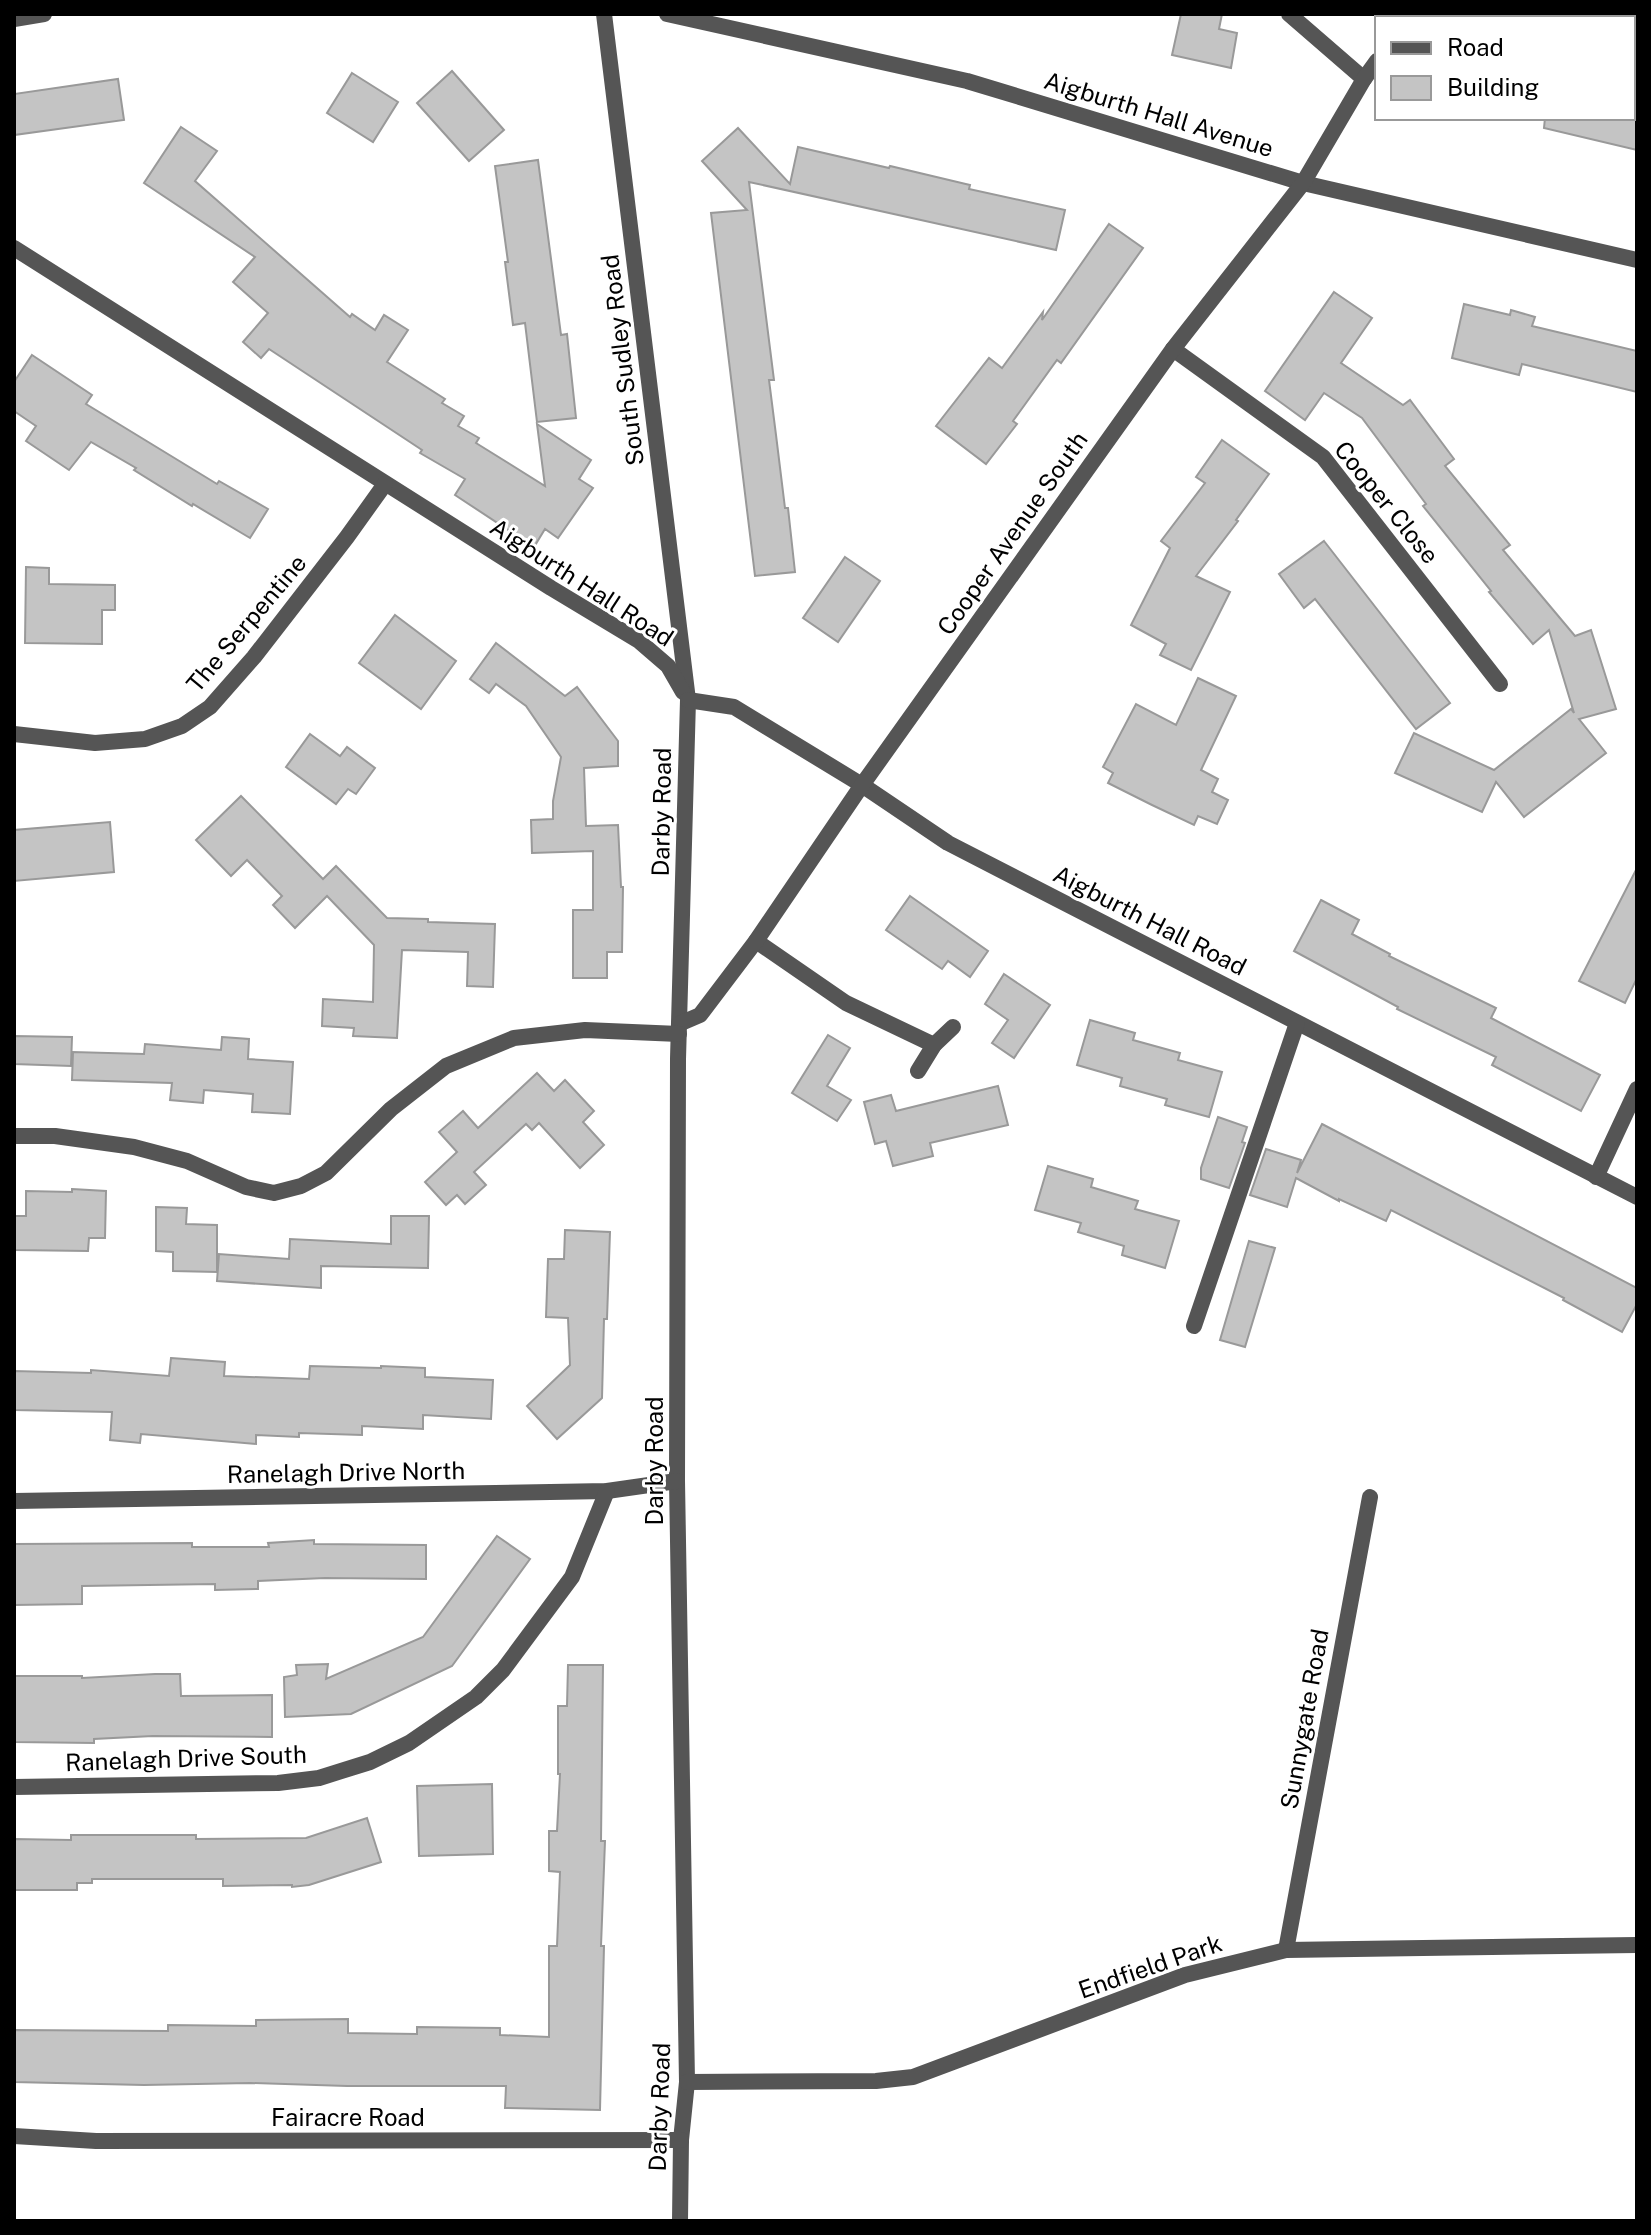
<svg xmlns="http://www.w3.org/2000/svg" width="1651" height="2235" font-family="'Public Sans',sans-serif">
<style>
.building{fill:#c4c4c4;stroke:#999;stroke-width:2}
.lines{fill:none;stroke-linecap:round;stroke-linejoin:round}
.street{stroke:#555;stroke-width:16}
.labels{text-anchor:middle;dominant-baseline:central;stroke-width:6;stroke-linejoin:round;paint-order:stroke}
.street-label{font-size:24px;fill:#000;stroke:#fff}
</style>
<rect width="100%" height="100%" fill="#fff"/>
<g class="building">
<path d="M 1181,14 L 1222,14 L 1219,29 L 1237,33 L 1231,68 L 1172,55 Z"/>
<path d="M 452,71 L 504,130 L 469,161 L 417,103 Z"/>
<path d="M 352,73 L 398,102 L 373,142 L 327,113 Z"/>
<path d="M 118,79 L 124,120 L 14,135 L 14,94 Z"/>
<path d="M 1545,118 L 1637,118 L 1637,150 L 1544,128 Z"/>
<path d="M 181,127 L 217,151 L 195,181 L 350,317 L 352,314 L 375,330 L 384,315 L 408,330 L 387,362 L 445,399 L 442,403 L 464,416 L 458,426 L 479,438 L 476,443 L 545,486 L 537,424 L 591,460 L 579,479 L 593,488 L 558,538 L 545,529 L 534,547 L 455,495 L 465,479 L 420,453 L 422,450 L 269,349 L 261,358 L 243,342 L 268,313 L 233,282 L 255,257 L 144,183 Z"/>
<path d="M 738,128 L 790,184 L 798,147 L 889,168 L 890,166 L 970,185 L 969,189 L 1065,210 L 1056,250 L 749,182 L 774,380 L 769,380 L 776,435 L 785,508 L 788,508 L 795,572 L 755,576 L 711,213 L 747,210 L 702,161 Z"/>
<path d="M 538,160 L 561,335 L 567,334 L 576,418 L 537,422 L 525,323 L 513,325 L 505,262 L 508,262 L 495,166 Z"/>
<path d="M 1109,224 L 1143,248 L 1061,363 L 1057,360 L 1013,421 L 1017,424 L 986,464 L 936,426 L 989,358 L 1002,368 L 1043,312 L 1042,320 Z"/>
<path d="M 1334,292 L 1372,318 L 1341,363 L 1403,405 L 1410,400 L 1454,459 L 1445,466 L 1510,545 L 1503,550 L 1575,636 L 1591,630 L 1616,709 L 1579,719 L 1606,753 L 1524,817 L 1496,782 L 1482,812 L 1395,773 L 1414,733 L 1494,770 L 1571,709 L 1574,713 L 1549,630 L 1533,644 L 1489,592 L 1491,591 L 1423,506 L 1426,504 L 1362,418 L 1324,393 L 1305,420 L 1265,391 Z"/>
<path d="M 1464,304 L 1510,315 L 1511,310 L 1535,317 L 1532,326 L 1637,351 L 1637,392 L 1522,364 L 1519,375 L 1452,358 Z"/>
<path d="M 32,355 L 92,395 L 86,404 L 217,484 L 219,481 L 268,509 L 250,538 L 193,504 L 192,506 L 134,470 L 136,468 L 91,442 L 69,470 L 26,441 L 36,426 L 14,411 L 14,382 Z"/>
<path d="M 1222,440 L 1269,474 L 1236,520 L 1238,521 L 1196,576 L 1230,592 L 1191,670 L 1160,655 L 1166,644 L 1131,625 L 1170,548 L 1161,541 L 1205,483 L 1196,477 Z"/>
<path d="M 1324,541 L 1450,703 L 1416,729 L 1315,599 L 1304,608 L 1279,574 Z"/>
<path d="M 845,557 L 880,581 L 838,642 L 803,618 Z"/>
<path d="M 26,567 L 49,568 L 49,584 L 115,585 L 115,610 L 102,610 L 102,644 L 25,643 Z"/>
<path d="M 395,615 L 456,661 L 421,709 L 359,663 Z"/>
<path d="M 496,643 L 565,696 L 577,687 L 618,741 L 618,766 L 584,768 L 586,826 L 618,825 L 621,887 L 623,887 L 622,952 L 607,952 L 607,978 L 573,978 L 573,910 L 593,910 L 593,851 L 532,853 L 531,820 L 553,819 L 553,801 L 561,757 L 526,706 L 496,684 L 489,693 L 470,679 Z"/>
<path d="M 1198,678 L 1236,696 L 1201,770 L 1218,779 L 1212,792 L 1228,800 L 1217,824 L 1198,816 L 1194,825 L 1152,805 L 1108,783 L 1113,773 L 1103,767 L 1136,704 L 1176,725 Z"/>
<path d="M 310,734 L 340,756 L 347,747 L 375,768 L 356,794 L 348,789 L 336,804 L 286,767 Z"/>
<path d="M 241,796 L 323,879 L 336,866 L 387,918 L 428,919 L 428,922 L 495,924 L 493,987 L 467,986 L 468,952 L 402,950 L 397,1038 L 353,1036 L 354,1028 L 322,1026 L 323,999 L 373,1002 L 374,945 L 327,896 L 295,928 L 273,905 L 282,896 L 247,860 L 231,876 L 196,840 Z"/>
<path d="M 110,822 L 114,872 L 14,881 L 14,830 Z"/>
<path d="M 1637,868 L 1637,978 L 1625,1003 L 1579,981 Z"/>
<path d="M 910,896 L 988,951 L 970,977 L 948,961 L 942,969 L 886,930 Z"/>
<path d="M 1321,900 L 1359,920 L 1352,934 L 1390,954 L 1389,956 L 1496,1008 L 1491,1018 L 1600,1075 L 1581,1111 L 1492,1065 L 1496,1057 L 1397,1009 L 1398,1007 L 1294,951 Z"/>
<path d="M 1004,974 L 1050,1005 L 1014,1058 L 992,1043 L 1008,1020 L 985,1004 Z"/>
<path d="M 1090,1020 L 1135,1033 L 1133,1040 L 1180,1053 L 1178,1060 L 1222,1072 L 1209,1117 L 1165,1105 L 1167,1099 L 1120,1086 L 1122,1078 L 1077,1065 Z"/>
<path d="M 828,1035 L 850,1048 L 827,1086 L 851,1100 L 837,1121 L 792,1093 Z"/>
<path d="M 14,1036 L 72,1037 L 71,1066 L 14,1064 Z"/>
<path d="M 222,1037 L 249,1039 L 248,1059 L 293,1062 L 290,1114 L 252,1112 L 253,1094 L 204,1090 L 203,1103 L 170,1100 L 172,1083 L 72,1080 L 73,1052 L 144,1054 L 145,1044 L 221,1050 Z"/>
<path d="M 537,1073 L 554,1091 L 565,1080 L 594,1111 L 583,1122 L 604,1145 L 580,1168 L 539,1123 L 532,1130 L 526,1124 L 474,1172 L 486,1185 L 465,1204 L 457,1195 L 446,1205 L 425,1182 L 457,1152 L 439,1132 L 463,1111 L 478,1128 Z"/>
<path d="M 998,1086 L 1008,1125 L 930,1143 L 933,1156 L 893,1166 L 886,1141 L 875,1144 L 864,1102 L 891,1095 L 896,1111 Z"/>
<path d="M 1218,1117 L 1247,1127 L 1242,1142 L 1245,1143 L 1229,1188 L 1201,1179 L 1201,1168 Z"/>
<path d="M 1322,1124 L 1637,1288 L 1637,1304 L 1622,1332 L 1563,1300 L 1564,1298 L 1391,1210 L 1386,1221 L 1339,1199 L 1339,1201 L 1296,1178 L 1287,1207 L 1250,1195 L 1266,1149 L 1301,1160 L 1297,1173 Z"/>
<path d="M 1048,1166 L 1093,1179 L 1091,1187 L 1138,1201 L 1135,1209 L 1179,1221 L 1165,1268 L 1122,1255 L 1124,1246 L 1078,1232 L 1081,1223 L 1035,1210 Z"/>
<path d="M 72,1189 L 106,1191 L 105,1238 L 89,1238 L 88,1251 L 14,1250 L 14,1216 L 26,1216 L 26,1191 L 72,1192 Z"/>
<path d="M 156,1207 L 187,1208 L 186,1224 L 217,1225 L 217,1272 L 173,1271 L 173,1252 L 156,1251 Z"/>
<path d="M 391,1216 L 429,1216 L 428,1268 L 321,1266 L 321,1288 L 217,1281 L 219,1254 L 289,1259 L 290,1239 L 391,1244 Z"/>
<path d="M 565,1230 L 610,1232 L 607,1319 L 604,1319 L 602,1398 L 557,1439 L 527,1406 L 570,1365 L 568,1318 L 546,1317 L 548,1259 L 564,1259 Z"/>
<path d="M 1249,1241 L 1275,1248 L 1245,1347 L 1220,1340 Z"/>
<path d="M 171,1358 L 225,1362 L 224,1376 L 309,1379 L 310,1366 L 381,1368 L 381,1366 L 425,1368 L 425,1377 L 493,1380 L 491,1419 L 423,1415 L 423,1429 L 362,1426 L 362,1435 L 299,1433 L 299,1437 L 256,1435 L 256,1444 L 141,1434 L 140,1443 L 110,1440 L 112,1412 L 14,1410 L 14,1371 L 91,1373 L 91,1370 L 169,1376 Z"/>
<path d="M 497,1536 L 530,1559 L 452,1666 L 351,1714 L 285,1717 L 284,1677 L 297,1675 L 296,1665 L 328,1664 L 326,1679 L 423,1637 Z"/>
<path d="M 314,1540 L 314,1544 L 426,1545 L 426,1579 L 325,1578 L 258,1581 L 258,1589 L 215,1590 L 215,1584 L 82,1586 L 82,1604 L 14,1605 L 14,1544 L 192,1543 L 192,1547 L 269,1547 L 268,1543 Z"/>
<path d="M 568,1665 L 603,1665 L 601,1841 L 605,1841 L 601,1946 L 604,1946 L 600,2110 L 505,2108 L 506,2086 L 347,2086 L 250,2083 L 144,2085 L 14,2082 L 14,2030 L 168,2031 L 168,2025 L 256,2026 L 256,2020 L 348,2019 L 348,2033 L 417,2034 L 417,2027 L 500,2028 L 500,2035 L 549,2037 L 549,1946 L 557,1946 L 560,1872 L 549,1871 L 549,1831 L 557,1831 L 560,1774 L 558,1774 L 558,1706 L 567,1706 Z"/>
<path d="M 155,1674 L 180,1674 L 181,1696 L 272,1695 L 272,1737 L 153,1736 L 94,1739 L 94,1743 L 14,1742 L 14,1676 L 82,1676 L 82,1678 Z"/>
<path d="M 492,1784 L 493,1854 L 419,1856 L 417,1786 Z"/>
<path d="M 367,1818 L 381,1862 L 309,1885 L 292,1887 L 292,1885 L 223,1886 L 223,1879 L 92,1879 L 92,1883 L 77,1883 L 77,1890 L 14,1890 L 14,1839 L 71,1840 L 71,1835 L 196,1835 L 196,1839 L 306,1838 Z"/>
</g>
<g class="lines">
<g class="street">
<path d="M 604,14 L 688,700 L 678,1059 L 677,1481 L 687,2082 L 681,2140 L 680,2221"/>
<path d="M 667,14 L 967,81 L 1303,183 L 1637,260"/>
<path d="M 1289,14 L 1364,79"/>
<path d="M 1410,18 L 1413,14"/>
<path d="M 14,19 L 44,14"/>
<path d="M 14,248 L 551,588 L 639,641 L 668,666 L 683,692"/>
<path d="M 1173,349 L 1323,457 L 1500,684"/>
<path d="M 688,700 L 734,707 L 862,785 L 948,843 L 1637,1197"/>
<path d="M 14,734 L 95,743 L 145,739 L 182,726 L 210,707 L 254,657 L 347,537 L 385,484"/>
<path d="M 756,941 L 846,1003 L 934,1045"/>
<path d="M 679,1024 L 700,1015 L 756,941 L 862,785 L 1173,349 L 1303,183 L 1364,79 L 1377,61"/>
<path d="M 918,1071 L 934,1045 L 953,1027"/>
<path d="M 14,1136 L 55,1136 L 134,1147 L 187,1161 L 246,1187 L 274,1193 L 301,1186 L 326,1173 L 391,1109 L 446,1066 L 514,1038 L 585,1030 L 679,1034"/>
<path d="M 1596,1177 L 1637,1089"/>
<path d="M 1194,1326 L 1297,1023"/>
<path d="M 14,1501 L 607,1491 L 677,1481"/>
<path d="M 14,1787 L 278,1783 L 319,1778 L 370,1762 L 409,1743 L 476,1697 L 503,1670 L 572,1577 L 607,1491"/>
<path d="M 1286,1950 L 1370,1497"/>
<path d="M 687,2082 L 876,2081 L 913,2077 L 1185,1975 L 1286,1950 L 1637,1945"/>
<path d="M 14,2136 L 96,2141 L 681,2140"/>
</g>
</g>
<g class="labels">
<g class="street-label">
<text transform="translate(1159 114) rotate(17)">Aigburth Hall Avenue</text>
<text transform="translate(622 360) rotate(-97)">South Sudley Road</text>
<text transform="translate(1387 502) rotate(51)">Cooper Close</text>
<text transform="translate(1012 533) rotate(-55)">Cooper Avenue South</text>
<text transform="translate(582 582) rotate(33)">Aigburth Hall Road</text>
<text transform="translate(246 623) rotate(-50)">The Serpentine</text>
<text transform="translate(661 812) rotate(-89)">Darby Road</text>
<text transform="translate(1150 920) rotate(27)">Aigburth Hall Road</text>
<text transform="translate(654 1461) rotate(-90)">Darby Road</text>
<text transform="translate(346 1472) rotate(-1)">Ranelagh Drive North</text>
<text transform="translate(1304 1719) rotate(-80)">Sunnygate Road</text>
<text transform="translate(186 1758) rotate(-2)">Ranelagh Drive South</text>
<text transform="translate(1150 1966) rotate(-19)">Endfield Park</text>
<text transform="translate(659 2107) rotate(-88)">Darby Road</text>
<text x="348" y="2117">Fairacre Road</text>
</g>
</g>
<rect width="1651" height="2235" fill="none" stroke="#000000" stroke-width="32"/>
<rect x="1375" y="16" width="260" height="104" fill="#ffffff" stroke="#999999" stroke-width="2"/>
<rect x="1391" y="42" width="40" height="12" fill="#555555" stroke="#999999" stroke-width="2"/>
<text x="1447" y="56" font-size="24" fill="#000000">Road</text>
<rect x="1391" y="76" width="40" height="24" fill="#c4c4c4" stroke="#999999" stroke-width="2"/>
<text x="1447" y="96" font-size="24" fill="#000000">Building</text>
</svg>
